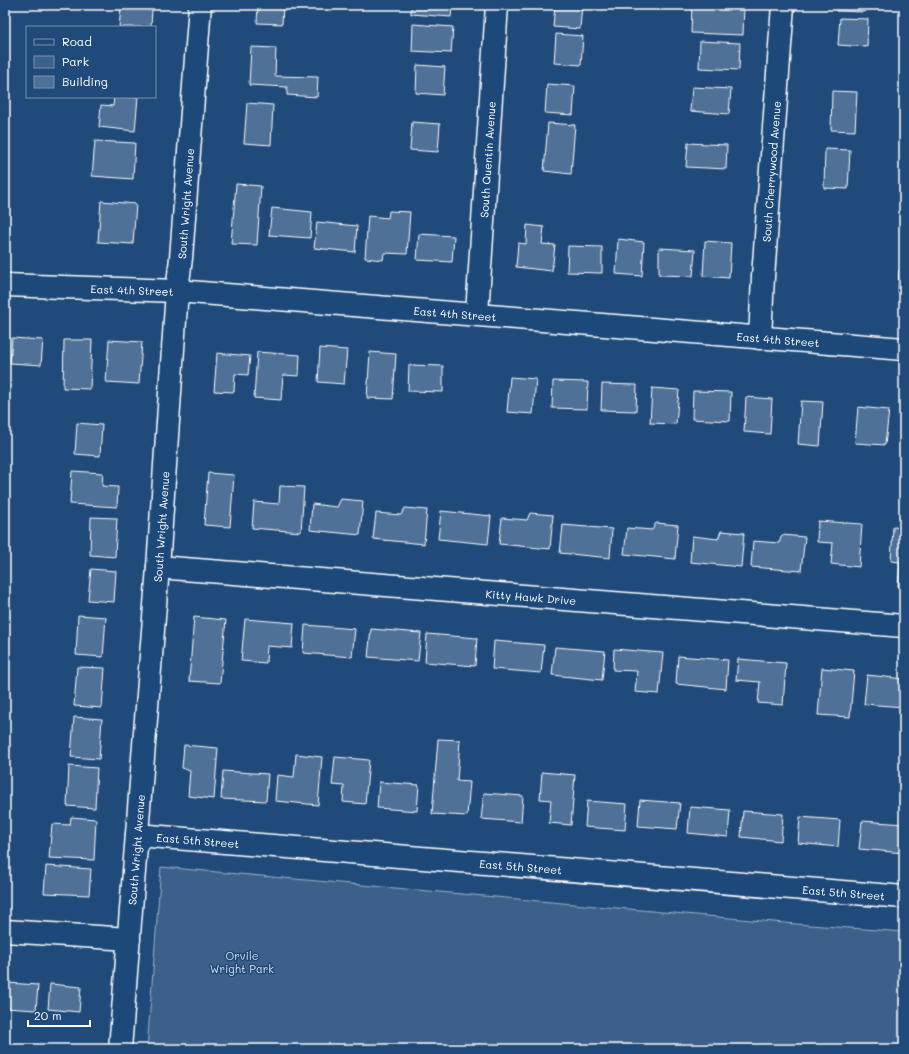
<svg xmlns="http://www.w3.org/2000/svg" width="909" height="1054" font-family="Mali,sans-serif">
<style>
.green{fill:#3c618b;stroke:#9eb0c5}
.building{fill:#507197;stroke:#fff}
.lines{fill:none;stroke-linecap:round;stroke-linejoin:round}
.minor-casing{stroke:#fff;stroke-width:25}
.minor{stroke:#1f4a7a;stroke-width:22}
.labels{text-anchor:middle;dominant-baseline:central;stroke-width:3;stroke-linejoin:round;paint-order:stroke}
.street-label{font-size:11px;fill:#fff;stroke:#1f4a7a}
.park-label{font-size:11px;fill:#d8dfe8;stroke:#1f4a7a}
</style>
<rect width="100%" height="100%" fill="#1f4a7a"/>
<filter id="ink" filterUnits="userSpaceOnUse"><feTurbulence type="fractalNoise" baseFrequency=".025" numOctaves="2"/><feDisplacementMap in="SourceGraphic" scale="8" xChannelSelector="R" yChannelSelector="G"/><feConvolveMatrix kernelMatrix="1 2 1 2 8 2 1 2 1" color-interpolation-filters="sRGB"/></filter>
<g filter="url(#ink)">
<path class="green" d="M 161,867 L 796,924 L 904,932 L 904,1049 L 147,1049 Z"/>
<g class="building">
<path d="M 258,5 L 283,5 L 282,24 L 257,23 Z"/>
<path d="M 411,5 L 452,5 L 451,17 L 411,14 Z"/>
<path d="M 555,5 L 582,5 L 580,29 L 553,27 Z"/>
<path d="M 692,5 L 744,6 L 743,35 L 691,33 Z"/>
<path d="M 836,5 L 865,5 L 865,12 L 836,11 Z"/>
<path d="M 121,8 L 152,10 L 151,27 L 119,27 Z"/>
<path d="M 840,18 L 868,19 L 867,47 L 838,45 Z"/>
<path d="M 413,24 L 453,27 L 451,53 L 412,51 Z"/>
<path d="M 556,34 L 583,36 L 581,65 L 554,63 Z"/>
<path d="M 700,41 L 740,43 L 739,70 L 699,68 Z"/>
<path d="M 251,47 L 276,48 L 275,76 L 318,77 L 317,97 L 287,95 L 287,87 L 249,85 Z"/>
<path d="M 417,65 L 445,67 L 443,95 L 416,93 Z"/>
<path d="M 547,84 L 575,86 L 573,115 L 545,113 Z"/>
<path d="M 692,87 L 731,89 L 729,114 L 690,111 Z"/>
<path d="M 832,91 L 857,92 L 855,131 L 831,130 Z"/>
<path d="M 114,97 L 138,97 L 135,131 L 99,127 L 101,105 L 113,106 Z"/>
<path d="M 247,103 L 273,105 L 271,145 L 244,143 Z"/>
<path d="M 412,122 L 440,124 L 438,152 L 410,150 Z"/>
<path d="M 548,123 L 575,125 L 571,174 L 544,171 Z"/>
<path d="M 95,141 L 135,143 L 133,179 L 92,176 Z"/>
<path d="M 688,143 L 727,145 L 726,169 L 686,167 Z"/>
<path d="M 825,149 L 850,150 L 848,189 L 824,188 Z"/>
<path d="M 236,184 L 261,186 L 257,245 L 231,244 Z"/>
<path d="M 101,201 L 136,204 L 133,244 L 98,242 Z"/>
<path d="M 272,208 L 312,212 L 310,238 L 269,235 Z"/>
<path d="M 389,211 L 410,212 L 407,254 L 384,253 L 383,260 L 365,258 L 368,216 L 388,218 Z"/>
<path d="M 317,222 L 357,226 L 355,252 L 314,248 Z"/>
<path d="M 527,225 L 544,227 L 542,244 L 555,245 L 552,271 L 516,267 L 518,243 L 526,244 Z"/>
<path d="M 419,234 L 454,236 L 452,262 L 417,260 Z"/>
<path d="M 618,239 L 644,242 L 642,276 L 616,274 Z"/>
<path d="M 705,241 L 731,243 L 729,278 L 703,276 Z"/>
<path d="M 568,246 L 602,247 L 602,273 L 567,272 Z"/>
<path d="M 659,248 L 695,250 L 693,276 L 659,275 Z"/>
<path d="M 899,270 L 904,270 L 904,293 L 898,292 Z"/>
<path d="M 12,338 L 43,340 L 41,365 L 10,363 Z"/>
<path d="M 64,340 L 92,340 L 90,389 L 63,388 Z"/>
<path d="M 109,340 L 142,342 L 139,384 L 106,382 Z"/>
<path d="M 320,348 L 347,350 L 344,384 L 318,382 Z"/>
<path d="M 257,352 L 300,355 L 299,376 L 283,375 L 281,400 L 254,398 Z"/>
<path d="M 370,352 L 396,354 L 393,399 L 367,398 Z"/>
<path d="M 217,353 L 250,356 L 248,375 L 235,374 L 234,392 L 214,391 Z"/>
<path d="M 409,365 L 443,366 L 443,392 L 408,391 Z"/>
<path d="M 510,377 L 536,379 L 533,414 L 507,412 Z"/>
<path d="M 553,381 L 588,382 L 587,409 L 552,408 Z"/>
<path d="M 602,384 L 637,385 L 636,411 L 601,410 Z"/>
<path d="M 652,388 L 679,390 L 676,424 L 650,423 Z"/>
<path d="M 693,391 L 731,392 L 730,421 L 692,419 Z"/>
<path d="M 746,397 L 772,399 L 770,434 L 744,432 Z"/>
<path d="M 801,401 L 823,402 L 820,446 L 798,444 Z"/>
<path d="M 858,407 L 889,410 L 885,445 L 855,443 Z"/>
<path d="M 77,423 L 102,425 L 100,456 L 75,454 Z"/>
<path d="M 72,471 L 103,473 L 102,486 L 118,487 L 117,507 L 70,504 Z"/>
<path d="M 208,473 L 234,475 L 230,527 L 204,525 Z"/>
<path d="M 280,486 L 304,487 L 301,532 L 252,528 L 254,502 L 279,504 Z"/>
<path d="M 341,499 L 363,501 L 360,535 L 310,530 L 312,504 L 337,507 Z"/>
<path d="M 405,508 L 427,510 L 424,544 L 373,539 L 376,513 L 401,515 Z"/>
<path d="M 441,511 L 491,516 L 488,544 L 438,539 Z"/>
<path d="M 530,513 L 553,515 L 550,549 L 499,544 L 502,518 L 527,520 Z"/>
<path d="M 91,517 L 117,518 L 115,557 L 90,555 Z"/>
<path d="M 818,521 L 862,524 L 859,567 L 831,564 L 833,543 L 817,542 Z"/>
<path d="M 656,523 L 678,525 L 675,559 L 624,554 L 627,528 L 652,530 Z"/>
<path d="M 563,525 L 612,529 L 610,558 L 560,553 Z"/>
<path d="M 893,527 L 904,528 L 904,587 L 898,586 L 900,562 L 891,561 Z"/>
<path d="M 721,531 L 744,533 L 741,567 L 690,562 L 692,536 L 718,539 Z"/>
<path d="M 782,535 L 805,537 L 801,571 L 751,567 L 753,541 L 779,543 Z"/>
<path d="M 91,569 L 116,571 L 114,602 L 88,600 Z"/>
<path d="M 78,615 L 106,617 L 103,657 L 76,655 Z"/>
<path d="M 194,617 L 226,620 L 220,683 L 189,681 Z"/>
<path d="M 245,619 L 294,623 L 292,648 L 267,646 L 266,663 L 241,661 Z"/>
<path d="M 305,625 L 355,629 L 352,657 L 303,653 Z"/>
<path d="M 371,629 L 421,633 L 418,661 L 368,657 Z"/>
<path d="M 427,634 L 477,638 L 475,666 L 425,662 Z"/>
<path d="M 494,641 L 544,645 L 541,673 L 492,669 Z"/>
<path d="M 555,647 L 605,651 L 602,680 L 552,675 Z"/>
<path d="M 614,649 L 663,653 L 659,694 L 635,692 L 637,671 L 613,670 Z"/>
<path d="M 678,656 L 728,660 L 726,689 L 676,684 Z"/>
<path d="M 738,659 L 786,663 L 783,705 L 758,703 L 760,682 L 736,680 Z"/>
<path d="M 77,667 L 105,668 L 102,708 L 74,706 Z"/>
<path d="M 822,668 L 854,671 L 850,717 L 818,715 Z"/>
<path d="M 867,675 L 904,679 L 904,707 L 864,704 Z"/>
<path d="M 74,717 L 102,719 L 99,759 L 71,757 Z"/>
<path d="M 438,739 L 460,740 L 457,781 L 470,782 L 467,816 L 432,814 Z"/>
<path d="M 184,745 L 218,748 L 214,799 L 188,796 L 190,771 L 182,768 Z"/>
<path d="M 296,754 L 322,757 L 318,805 L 275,801 L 277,775 L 294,777 Z"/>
<path d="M 335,757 L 369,760 L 365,804 L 343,802 L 344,786 L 332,785 Z"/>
<path d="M 69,766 L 97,768 L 95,808 L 67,806 Z"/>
<path d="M 223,771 L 268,774 L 266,801 L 221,799 Z"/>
<path d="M 542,772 L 575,775 L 571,825 L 549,823 L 551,800 L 540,799 Z"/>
<path d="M 379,782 L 419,785 L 417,811 L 377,808 Z"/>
<path d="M 484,793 L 523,796 L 521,822 L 481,819 Z"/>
<path d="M 640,800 L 680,803 L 677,829 L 638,826 Z"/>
<path d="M 587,801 L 627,804 L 625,830 L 585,827 Z"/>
<path d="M 690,807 L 730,810 L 728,837 L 688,833 Z"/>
<path d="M 743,811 L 783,814 L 781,841 L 741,837 Z"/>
<path d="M 71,817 L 96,819 L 94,860 L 49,858 L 52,824 L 70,825 Z"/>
<path d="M 800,817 L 840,820 L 838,847 L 798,843 Z"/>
<path d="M 862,821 L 904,824 L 904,853 L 859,849 Z"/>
<path d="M 46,866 L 91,869 L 89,895 L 44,893 Z"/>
<path d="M 7,983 L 38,985 L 36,1010 L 5,1008 Z"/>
<path d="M 50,984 L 81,987 L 79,1012 L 48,1009 Z"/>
</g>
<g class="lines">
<g class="minor-casing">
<g id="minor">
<path id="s1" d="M 5,285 L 177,291 L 904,349"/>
<path id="s2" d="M 477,314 L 497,5"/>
<path id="s3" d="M 760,338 L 763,277 L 783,5"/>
<path id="s4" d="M 158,567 L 904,626"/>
<path id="s5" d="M 137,835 L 904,897"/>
<path d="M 5,931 L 129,939"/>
<path id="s6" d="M 120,1049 L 158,567 L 177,291 L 181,258 L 200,5"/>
</g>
</g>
<use href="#minor" class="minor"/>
</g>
</g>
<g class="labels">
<g class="street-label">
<text stroke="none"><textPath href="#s2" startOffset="155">South Quentin Avenue</textPath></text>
<text stroke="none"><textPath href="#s3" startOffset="167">South Cherrywood Avenue</textPath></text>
<text stroke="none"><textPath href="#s6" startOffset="848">South Wright Avenue</textPath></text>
<text stroke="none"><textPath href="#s1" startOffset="127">East 4th Street</textPath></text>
<text stroke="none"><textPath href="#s1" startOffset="451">East 4th Street</textPath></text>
<text stroke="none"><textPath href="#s1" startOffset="775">East 4th Street</textPath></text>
<text stroke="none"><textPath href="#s6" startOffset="524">South Wright Avenue</textPath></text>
<text stroke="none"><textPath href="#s4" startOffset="374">Kitty Hawk Drive</textPath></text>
<text stroke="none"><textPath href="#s5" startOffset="61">East 5th Street</textPath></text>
<text stroke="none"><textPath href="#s6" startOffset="200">South Wright Avenue</textPath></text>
<text stroke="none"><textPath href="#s5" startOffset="385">East 5th Street</textPath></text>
<text stroke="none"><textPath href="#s5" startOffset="709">East 5th Street</textPath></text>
</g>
<g class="park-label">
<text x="242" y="955">Orvile<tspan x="242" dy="13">Wright Park</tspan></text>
</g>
</g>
<rect width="909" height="1054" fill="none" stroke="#1f4a7a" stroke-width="20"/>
<rect x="10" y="10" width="889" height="1034" fill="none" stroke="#fff" stroke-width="1.5" filter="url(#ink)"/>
<rect x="26" y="26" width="130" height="72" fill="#1f4a7a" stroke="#7992af"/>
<rect x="34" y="39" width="20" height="6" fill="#1f4a7a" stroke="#7992af"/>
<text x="62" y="46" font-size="12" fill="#ffffff">Road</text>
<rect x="34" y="56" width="20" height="12" fill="#3c618b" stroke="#7992af"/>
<text x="62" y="66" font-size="12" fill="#ffffff">Park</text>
<rect x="34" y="76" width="20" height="12" fill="#507197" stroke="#7992af"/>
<text x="62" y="86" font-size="12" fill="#ffffff">Building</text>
<path d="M28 1020v6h62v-6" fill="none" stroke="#ffffff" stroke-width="2"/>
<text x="34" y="1020" font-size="12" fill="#ffffff" stroke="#1f4a7a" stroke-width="3" paint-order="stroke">20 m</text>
</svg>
